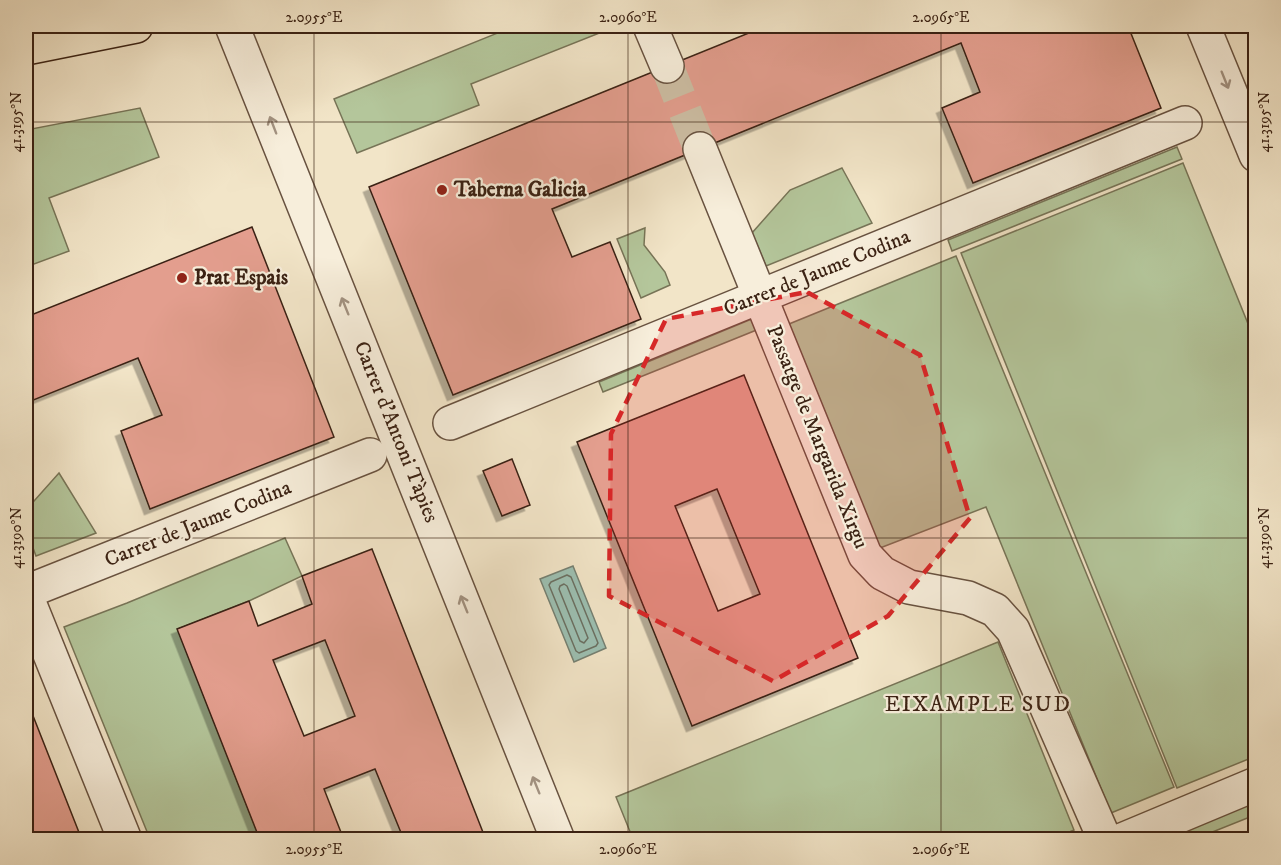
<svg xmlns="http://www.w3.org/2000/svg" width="1281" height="865" font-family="'IM FELL DW Pica',serif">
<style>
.green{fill:#b4c69b;stroke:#777457;stroke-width:1.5}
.water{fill:#9cbfb1;stroke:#758072;stroke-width:1.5}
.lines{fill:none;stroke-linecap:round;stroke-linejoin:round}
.shore{stroke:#6b7062;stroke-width:1.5}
.building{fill:#e39e8e;stroke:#3a2113;stroke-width:1.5;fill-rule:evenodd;filter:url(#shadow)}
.minor-tunnel{stroke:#cdbea4;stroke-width:33;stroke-dasharray:33 16;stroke-linecap:butt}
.minor-casing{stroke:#685240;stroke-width:36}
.major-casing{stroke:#3a2113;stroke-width:36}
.minor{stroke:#f7eedb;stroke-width:33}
.major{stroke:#f2e5c8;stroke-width:33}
.oneway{stroke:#a29281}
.marked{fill:#d62828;fill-opacity:0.2;stroke:#d62828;stroke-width:4.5;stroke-dasharray:12 8;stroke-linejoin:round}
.ticks{fill:none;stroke:#3a2113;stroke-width:1.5;stroke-opacity:0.45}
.poi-dot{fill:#8f2418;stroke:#f7eedb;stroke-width:2}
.labels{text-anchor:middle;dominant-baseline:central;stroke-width:4.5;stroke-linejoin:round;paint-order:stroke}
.poi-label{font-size:21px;font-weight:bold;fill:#3a2113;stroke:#f7eedb;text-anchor:start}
.street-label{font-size:21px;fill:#3a2113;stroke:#f7eedb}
.neighbourhood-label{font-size:22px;letter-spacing:1.5px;fill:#3a2113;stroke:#f7eedb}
.neatline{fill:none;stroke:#3a2113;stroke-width:2}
.ticks-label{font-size:15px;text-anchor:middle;fill:#3a2113}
</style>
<defs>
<filter id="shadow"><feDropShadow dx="-5.5" dy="5.5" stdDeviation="0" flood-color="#0004"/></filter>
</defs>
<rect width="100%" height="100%" fill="#f2e5c8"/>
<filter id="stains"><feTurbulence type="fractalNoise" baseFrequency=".00333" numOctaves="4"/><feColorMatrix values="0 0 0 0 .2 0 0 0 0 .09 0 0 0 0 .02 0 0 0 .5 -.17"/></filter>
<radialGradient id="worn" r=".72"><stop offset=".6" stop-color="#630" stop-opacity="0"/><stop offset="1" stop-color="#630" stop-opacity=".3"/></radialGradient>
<g class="green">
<path d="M 515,26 L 617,26 L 471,84 L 479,105 L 357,153 L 334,99 Z"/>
<path d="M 140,108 L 159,157 L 49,198 L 69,251 L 26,267 L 26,130 Z"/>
<path d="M 1177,147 L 1182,159 L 952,251 L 948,240 Z"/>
<path d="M 1183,163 L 1255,341 L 1256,756 L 1177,788 L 961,253 Z"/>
<path d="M 842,168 L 872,223 L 766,266 L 752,233 L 790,190 Z"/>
<path d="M 645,228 L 644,245 L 665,272 L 670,285 L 641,298 L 617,239 Z"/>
<path d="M 956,256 L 1174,787 L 1111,813 L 986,507 L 880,548 L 789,324 Z"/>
<path d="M 754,318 L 759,329 L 603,392 L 599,382 Z"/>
<path d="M 59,473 L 96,533 L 36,556 L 26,529 L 26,510 Z"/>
<path d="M 285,538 L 302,576 L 249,601 L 178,629 L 260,839 L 150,839 L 64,627 L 127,603 Z"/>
<path d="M 998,642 L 1074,830 L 1051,840 L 633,839 L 616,797 Z"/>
<path d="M 1255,802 L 1255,815 L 1195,839 L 1190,839 L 1186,830 Z"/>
</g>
<path class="water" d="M 573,566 L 606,648 L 574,662 L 540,579 Z"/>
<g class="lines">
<g class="shore">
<path d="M 567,575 L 571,577 L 598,643 L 596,646 L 579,653 L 576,651 L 549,585 L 551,582 Z"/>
<path d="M 564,584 L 567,586 L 588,638 L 584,643 L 580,641 L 559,589 L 560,586 Z"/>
</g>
</g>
<g class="building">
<path d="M 766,26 L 1128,26 L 1161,108 L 973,183 L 942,108 L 980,92 L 961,43 L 552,209 L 572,257 L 610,242 L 641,319 L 453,395 L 369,187 Z"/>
<path d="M 252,227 L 334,437 L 150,509 L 121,431 L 162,415 L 138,358 L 26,403 L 26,317 Z"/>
<path d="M 744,375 L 858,658 L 692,726 L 577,442 ZM 717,489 L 760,594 L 718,611 L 675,506 Z"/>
<path d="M 512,459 L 530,505 L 502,516 L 483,471 Z"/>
<path d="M 372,549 L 486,840 L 404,840 L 375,769 L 324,789 L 344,840 L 260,840 L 177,629 L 249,601 L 258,626 L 312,604 L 302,576 ZM 325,640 L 355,716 L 304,736 L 273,660 Z"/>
<path d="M 26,698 L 82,840 L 26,840 Z"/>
</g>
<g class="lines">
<path class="minor-tunnel" d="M 667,66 L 700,149"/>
<g class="minor-casing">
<g id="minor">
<path d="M 232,26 L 558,840"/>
<path d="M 650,26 L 667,66"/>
<path d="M 1203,26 L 1256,155"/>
<path d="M 700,149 L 865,555 L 882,573 L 909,587 L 968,598 L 995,610 L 1013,630 L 1105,840"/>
<path d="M 450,423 L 1185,123"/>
<path d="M 26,592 L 370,455"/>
<path d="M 26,595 L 125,840"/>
<path d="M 1122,840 L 1256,784"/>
</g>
</g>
<g class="major-casing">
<path id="major" d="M 26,48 L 136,26"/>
</g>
<use href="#minor" class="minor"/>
<use href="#major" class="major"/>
</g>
<defs><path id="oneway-shaft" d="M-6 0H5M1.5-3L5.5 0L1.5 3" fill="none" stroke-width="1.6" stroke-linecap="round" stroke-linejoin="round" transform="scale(1.5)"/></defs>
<g class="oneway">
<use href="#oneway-shaft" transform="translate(1225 80) rotate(68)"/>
<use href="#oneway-shaft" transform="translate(273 125) rotate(-111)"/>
<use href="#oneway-shaft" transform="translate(345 306) rotate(-112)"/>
<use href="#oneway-shaft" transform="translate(464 604) rotate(-112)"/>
<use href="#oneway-shaft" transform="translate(536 785) rotate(-112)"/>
</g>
<path class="marked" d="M 807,292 L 920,355 L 970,518 L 888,616 L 773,681 L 609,596 L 611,434 L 666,319 Z"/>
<path class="ticks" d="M 314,26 L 314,840M 628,26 L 628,840M 941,26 L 941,840M 1255,26 L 1255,840M 26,122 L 1256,122M 26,538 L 1256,538"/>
<g class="poi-dot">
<circle cx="442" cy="190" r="6"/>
<circle cx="182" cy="278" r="6"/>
</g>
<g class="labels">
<g class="poi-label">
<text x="454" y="190">Taberna Galicia</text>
<text x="194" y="278">Prat Espais</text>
</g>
<g class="street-label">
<text transform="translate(817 273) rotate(-22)">Carrer de Jaume Codina</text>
<text transform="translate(396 432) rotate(68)">Carrer d'Antoni Tàpies</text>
<text transform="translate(817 437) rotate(68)">Passatge de Margarida Xirgu</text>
<text transform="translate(198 524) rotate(-22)">Carrer de Jaume Codina</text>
</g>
<g class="neighbourhood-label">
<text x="978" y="704">EIXAMPLE SUD</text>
</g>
</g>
<rect width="1281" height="865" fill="none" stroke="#f2e5c8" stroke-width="66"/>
<rect x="33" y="33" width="1215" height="799" class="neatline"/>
<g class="ticks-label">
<text x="314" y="22">2.0955°E</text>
<text x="628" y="22">2.0960°E</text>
<text x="941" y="22">2.0965°E</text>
<text transform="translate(16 122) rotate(-90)" y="5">41.3195°N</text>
<text transform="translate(1264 122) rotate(-90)" y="5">41.3195°N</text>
<text transform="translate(16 538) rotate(-90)" y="5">41.3190°N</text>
<text transform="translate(1264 538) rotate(-90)" y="5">41.3190°N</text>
<text x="314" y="854">2.0955°E</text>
<text x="628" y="854">2.0960°E</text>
<text x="941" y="854">2.0965°E</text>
</g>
<rect width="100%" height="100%" filter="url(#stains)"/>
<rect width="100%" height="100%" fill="url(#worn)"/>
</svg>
